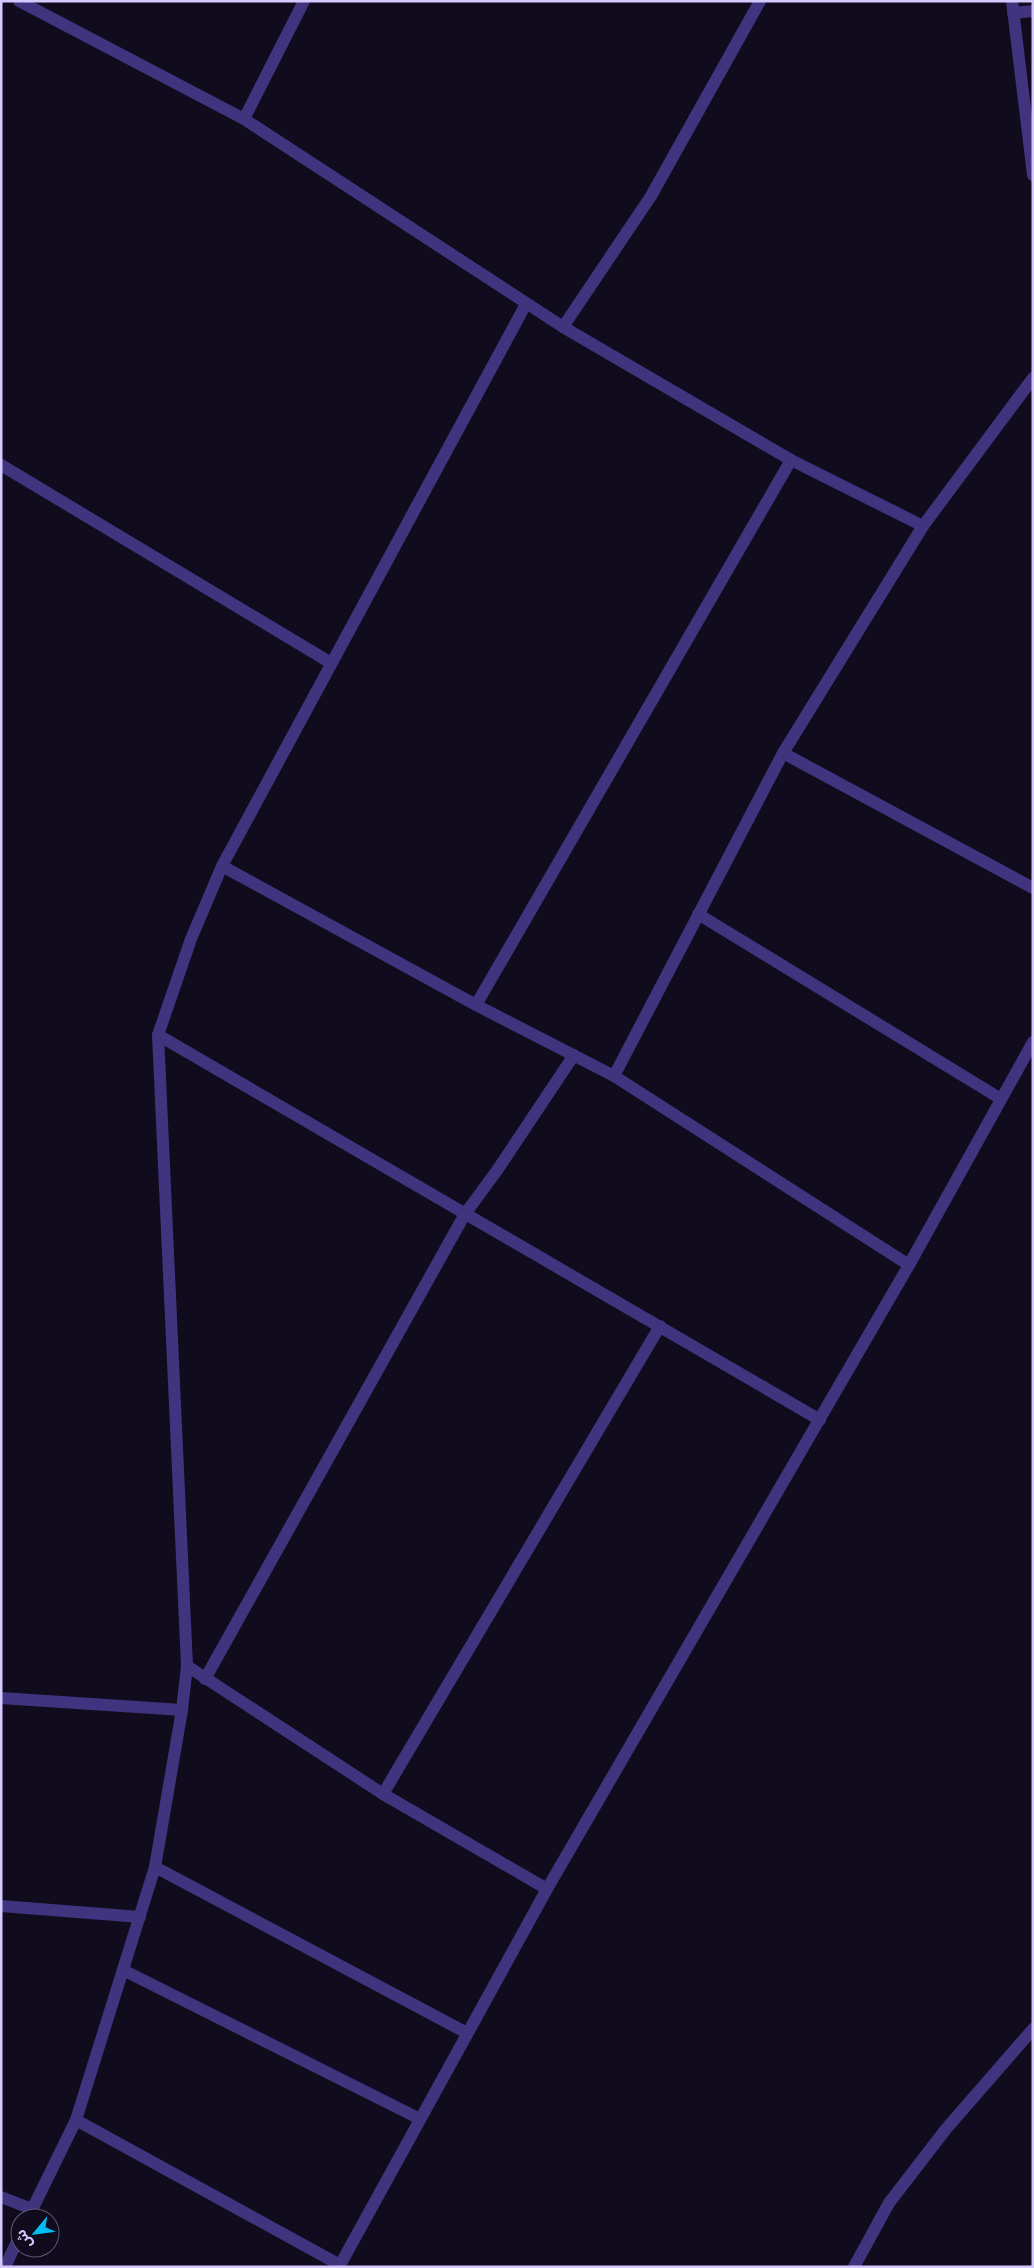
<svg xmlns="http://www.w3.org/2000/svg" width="1034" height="2268" font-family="'Open Sans','Noto Sans Arabic',sans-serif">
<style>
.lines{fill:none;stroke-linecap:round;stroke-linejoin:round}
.service{stroke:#40347f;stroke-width:12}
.minor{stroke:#40347f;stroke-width:12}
</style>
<rect width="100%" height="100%" fill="#110b1e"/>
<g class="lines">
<path class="service" d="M 854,2267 L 889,2203 L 946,2129 L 1033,2029"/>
<g class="minor">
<path d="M 19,1 L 244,119"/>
<path d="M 304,1 L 244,119 L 563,327 L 791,460 L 923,526"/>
<path d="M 1012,1 L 1033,175"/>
<path d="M 1013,13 L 1033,11"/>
<path d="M 526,304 L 222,866 L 191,939 L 158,1035 L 820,1420"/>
<path d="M 563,327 L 651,196 L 760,1"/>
<path d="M 1,465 L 331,663"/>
<path d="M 783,753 L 1033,888"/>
<path d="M 222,866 L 476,1005 L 614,1076"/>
<path d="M 698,914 L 1001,1099"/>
<path d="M 476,1005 L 791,460"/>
<path d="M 909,1265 L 1033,1042"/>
<path d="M 187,1666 L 383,1794 L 547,1889"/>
<path d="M 205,1679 L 465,1214 L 498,1169 L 574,1055"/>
<path d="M 1,1698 L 182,1710"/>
<path d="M 383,1794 L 660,1326"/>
<path d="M 155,1867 L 467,2033"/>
<path d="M 1,1906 L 140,1917"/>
<path d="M 123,1970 L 420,2119"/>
<path d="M 76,2120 L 340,2265"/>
<path d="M 1,2197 L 32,2209"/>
<path d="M 28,2218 L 76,2120 L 155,1867 L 182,1710 L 187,1666 L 158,1035"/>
<path d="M 5,2267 L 20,2235"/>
<path d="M 339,2267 L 547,1889 L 909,1265 L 614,1076 L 783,753 L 923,526 L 1033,378"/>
</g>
</g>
<rect width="1034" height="2268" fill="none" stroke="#d5c9ff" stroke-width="5"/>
<g transform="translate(35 2233) rotate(241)"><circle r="24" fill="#110b1e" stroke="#5f5778"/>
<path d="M0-4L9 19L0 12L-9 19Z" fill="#00bef4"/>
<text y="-8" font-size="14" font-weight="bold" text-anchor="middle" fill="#d5c9ff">ش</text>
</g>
</svg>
